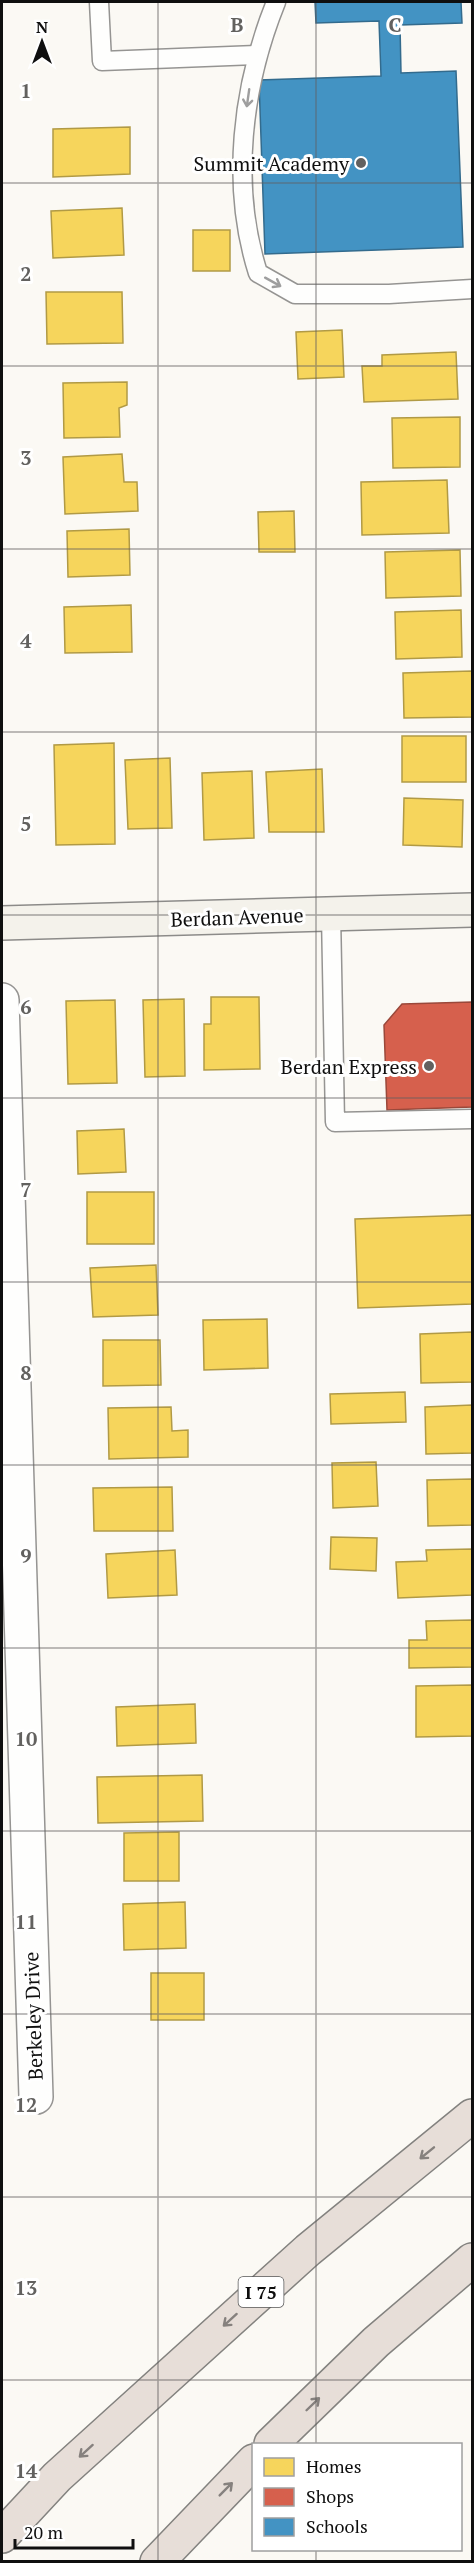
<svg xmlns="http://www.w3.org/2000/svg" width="474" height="2563" font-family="'PT Serif',serif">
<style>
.homes{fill:#f6d55c;stroke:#b19a45;stroke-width:1.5}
.shops{fill:#d6604d;stroke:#9a483a;stroke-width:1.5}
.schools{fill:#4393c3;stroke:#336b8d;stroke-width:1.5}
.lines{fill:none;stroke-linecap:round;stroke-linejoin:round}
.lane-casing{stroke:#959492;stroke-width:21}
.street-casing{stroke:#959492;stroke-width:36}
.secondary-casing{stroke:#8c8b89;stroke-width:36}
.highway-casing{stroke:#83827f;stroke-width:36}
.lane{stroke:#fefefd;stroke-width:18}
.street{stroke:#fefefd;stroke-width:33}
.secondary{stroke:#f4f2eb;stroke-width:33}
.highway{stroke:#e7ded8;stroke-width:33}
.oneway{stroke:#9e9e9e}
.oneway2{stroke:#86817e}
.grid{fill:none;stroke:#62615f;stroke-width:1.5;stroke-opacity:0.55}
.poi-dot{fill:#62615f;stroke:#fff;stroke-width:2}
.labels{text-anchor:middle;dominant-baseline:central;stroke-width:6;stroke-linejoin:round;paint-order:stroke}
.shield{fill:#fff;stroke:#575757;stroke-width:1.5}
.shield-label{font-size:18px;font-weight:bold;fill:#0f0f0f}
.poi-label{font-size:20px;fill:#0f0f0f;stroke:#fff;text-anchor:end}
.street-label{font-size:20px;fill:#0f0f0f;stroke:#fff}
.grid-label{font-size:20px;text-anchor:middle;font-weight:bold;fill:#62615f;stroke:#fff;stroke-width:6;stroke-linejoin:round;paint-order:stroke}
</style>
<rect width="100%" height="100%" fill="#fbf9f4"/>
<g class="homes">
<path d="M 130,127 L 130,174 L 53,177 L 53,129 Z"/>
<path d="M 122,208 L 124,255 L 53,258 L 51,211 Z"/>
<rect x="193" y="230" width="37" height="41"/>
<path d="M 46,292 L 122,292 L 123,343 L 47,344 Z"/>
<path d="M 342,330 L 344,377 L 298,379 L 296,332 Z"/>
<path d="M 456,352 L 458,399 L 364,402 L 362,366 L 382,366 L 382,355 Z"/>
<path d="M 127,382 L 127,405 L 119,408 L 120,437 L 64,438 L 63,383 Z"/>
<path d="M 460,417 L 460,467 L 393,468 L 392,418 Z"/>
<path d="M 122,454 L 124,482 L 137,482 L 138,511 L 65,514 L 63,457 Z"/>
<path d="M 447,480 L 449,533 L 362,535 L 361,482 Z"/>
<path d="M 294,511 L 295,552 L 259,552 L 258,512 Z"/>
<path d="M 129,529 L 130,575 L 68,577 L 67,531 Z"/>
<path d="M 460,550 L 461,596 L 386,598 L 385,552 Z"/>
<path d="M 131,605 L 132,652 L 65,653 L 64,607 Z"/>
<path d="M 461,610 L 462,657 L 396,659 L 395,612 Z"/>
<path d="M 472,671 L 472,717 L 404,718 L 403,673 Z"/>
<rect x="402" y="736" width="64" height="46"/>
<path d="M 114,743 L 115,844 L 56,845 L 54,745 Z"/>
<path d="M 170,758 L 172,828 L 128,829 L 125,760 Z"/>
<path d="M 322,769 L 324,832 L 269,832 L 266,772 Z"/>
<path d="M 252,771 L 254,838 L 204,840 L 202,773 Z"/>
<path d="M 404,798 L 463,800 L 462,847 L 403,845 Z"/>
<path d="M 211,997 L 259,997 L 260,1069 L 204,1070 L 204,1024 L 211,1024 Z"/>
<path d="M 184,999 L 185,1076 L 145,1077 L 143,1000 Z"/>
<path d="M 115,1000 L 117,1083 L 68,1084 L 66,1001 Z"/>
<path d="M 124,1129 L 126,1172 L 78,1174 L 77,1131 Z"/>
<rect x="87" y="1192" width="67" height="52"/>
<path d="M 472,1215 L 472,1304 L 358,1308 L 355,1219 Z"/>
<path d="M 156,1265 L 158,1315 L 93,1317 L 90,1268 Z"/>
<path d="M 267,1319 L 268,1368 L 204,1370 L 203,1320 Z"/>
<path d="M 472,1332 L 472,1382 L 421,1383 L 420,1334 Z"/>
<path d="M 103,1340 L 160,1340 L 161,1385 L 103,1386 Z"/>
<path d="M 405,1392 L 406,1422 L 331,1424 L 330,1394 Z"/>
<path d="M 472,1405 L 472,1453 L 426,1454 L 425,1407 Z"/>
<path d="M 171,1407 L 172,1431 L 188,1430 L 188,1457 L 109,1459 L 108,1408 Z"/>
<path d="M 376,1462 L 378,1506 L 333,1508 L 332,1463 Z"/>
<path d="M 472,1479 L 472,1525 L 428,1526 L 427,1480 Z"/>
<path d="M 172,1487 L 173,1531 L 94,1531 L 93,1488 Z"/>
<path d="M 331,1537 L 377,1538 L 376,1571 L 330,1569 Z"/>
<path d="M 472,1549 L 472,1595 L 398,1598 L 396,1562 L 427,1561 L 426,1550 Z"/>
<path d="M 175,1550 L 177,1595 L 108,1598 L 106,1554 Z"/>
<path d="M 472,1620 L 472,1667 L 409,1668 L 409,1640 L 427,1640 L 426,1621 Z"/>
<path d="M 472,1685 L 472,1736 L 416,1737 L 416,1686 Z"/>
<path d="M 195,1704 L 196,1743 L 117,1746 L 116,1707 Z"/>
<path d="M 202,1775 L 203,1821 L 98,1823 L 97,1777 Z"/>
<path d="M 179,1832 L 179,1881 L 124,1881 L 124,1833 Z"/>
<path d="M 185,1902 L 186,1948 L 124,1950 L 123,1904 Z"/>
<rect x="151" y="1973" width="53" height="47"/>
</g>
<path class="shops" d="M 472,1002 L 472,1107 L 387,1110 L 384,1025 L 402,1004 Z"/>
<path class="schools" d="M 315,2 L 461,2 L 462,23 L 400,25 L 401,73 L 456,71 L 463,247 L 265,254 L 259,80 L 381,76 L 379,21 L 316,23 Z"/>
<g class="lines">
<g class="lane-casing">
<g id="lane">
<path d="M 99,2 L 102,61 L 257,55"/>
<path d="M 276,2 C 242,86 230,185 258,273 L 295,294 L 389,294 L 472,289"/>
<path d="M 331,914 L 335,1122 L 472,1119"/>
</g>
</g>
<g class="street-casing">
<path id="street" d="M 2,1000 L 36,2097"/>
</g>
<g class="secondary-casing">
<path id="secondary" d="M 2,923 L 472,910"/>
</g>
<g class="highway-casing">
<g id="highway">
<path d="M 271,2444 L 376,2342 L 472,2260"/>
<path d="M 2,2536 L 57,2477 L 308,2250 L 472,2116"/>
<path d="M 157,2562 L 254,2461"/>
</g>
</g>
<use href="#lane" class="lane"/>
<use href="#street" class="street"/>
<use href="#secondary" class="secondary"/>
<use href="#highway" class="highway"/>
</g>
<defs><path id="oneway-shaft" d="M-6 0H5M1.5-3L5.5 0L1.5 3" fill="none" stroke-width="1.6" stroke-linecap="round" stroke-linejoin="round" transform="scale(1.5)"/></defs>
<g class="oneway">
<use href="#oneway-shaft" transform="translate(248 98) rotate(98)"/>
<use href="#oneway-shaft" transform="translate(273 282) rotate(29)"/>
</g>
<g class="oneway2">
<use href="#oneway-shaft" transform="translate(427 2153) rotate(141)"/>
<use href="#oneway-shaft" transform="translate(230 2320) rotate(138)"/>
<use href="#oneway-shaft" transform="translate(313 2404) rotate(-44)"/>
<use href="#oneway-shaft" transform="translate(86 2451) rotate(138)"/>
<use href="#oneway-shaft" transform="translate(226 2489) rotate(-45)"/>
</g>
<path class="grid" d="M 158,2 L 158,2562M 316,2 L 316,2444M 2,183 L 472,183M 2,366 L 472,366M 2,549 L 472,549M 2,732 L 472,732M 2,915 L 472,915M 2,1098 L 472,1098M 2,1282 L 472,1282M 2,1465 L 472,1465M 2,1648 L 472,1648M 2,1831 L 472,1831M 2,2014 L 472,2014M 2,2197 L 472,2197M 2,2380 L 472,2380M 316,2550 L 316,2562"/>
<g class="poi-dot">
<circle cx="361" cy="163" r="6"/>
<circle cx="429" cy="1066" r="6"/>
</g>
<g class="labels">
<rect class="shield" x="238.5" y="2277" width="45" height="30" rx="4.5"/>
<g class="shield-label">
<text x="261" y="2292">I 75</text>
</g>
<g class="poi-label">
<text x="349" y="163">Summit Academy</text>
<text x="417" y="1066">Berdan Express</text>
</g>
<g class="street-label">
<text transform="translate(237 917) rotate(-2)">Berdan Avenue</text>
<text transform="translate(33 2016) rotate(-92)">Berkeley Drive</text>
</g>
</g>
<g class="grid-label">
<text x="237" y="32">B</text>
<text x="395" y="32">C</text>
<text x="26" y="98">1</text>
<text x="26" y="281">2</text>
<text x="26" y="465">3</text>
<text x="26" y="648">4</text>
<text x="26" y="831">5</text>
<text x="26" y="1014">6</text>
<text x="26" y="1197">7</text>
<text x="26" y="1380">8</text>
<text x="26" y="1563">9</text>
<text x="26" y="1746">10</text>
<text x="26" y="1929">11</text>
<text x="26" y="2112">12</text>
<text x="26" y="2295">13</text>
<text x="26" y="2478">14</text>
</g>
<rect width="474" height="2563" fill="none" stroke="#0f0f0f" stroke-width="6"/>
<rect x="252" y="2443" width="210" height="108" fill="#ffffff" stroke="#9f9f9f" stroke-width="1.5"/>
<rect x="264" y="2458" width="30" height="18" fill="#f6d55c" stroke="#9f9f9f" stroke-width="1.5"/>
<text x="306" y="2473" font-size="18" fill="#0f0f0f">Homes</text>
<rect x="264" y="2488" width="30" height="18" fill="#d6604d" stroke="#9f9f9f" stroke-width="1.5"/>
<text x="306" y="2503" font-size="18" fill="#0f0f0f">Shops</text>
<rect x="264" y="2518" width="30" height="18" fill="#4393c3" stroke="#9f9f9f" stroke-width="1.5"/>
<text x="306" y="2533" font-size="18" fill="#0f0f0f">Schools</text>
<g transform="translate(42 42)" stroke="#ffffff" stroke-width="4.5" paint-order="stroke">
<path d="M0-4.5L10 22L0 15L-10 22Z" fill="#0f0f0f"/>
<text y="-9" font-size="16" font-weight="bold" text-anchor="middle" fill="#0f0f0f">N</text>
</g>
<path d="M15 2539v9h118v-9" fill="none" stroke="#0f0f0f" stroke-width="3"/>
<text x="24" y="2539" font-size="18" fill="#0f0f0f" stroke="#ffffff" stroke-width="4.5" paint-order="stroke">20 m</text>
</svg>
